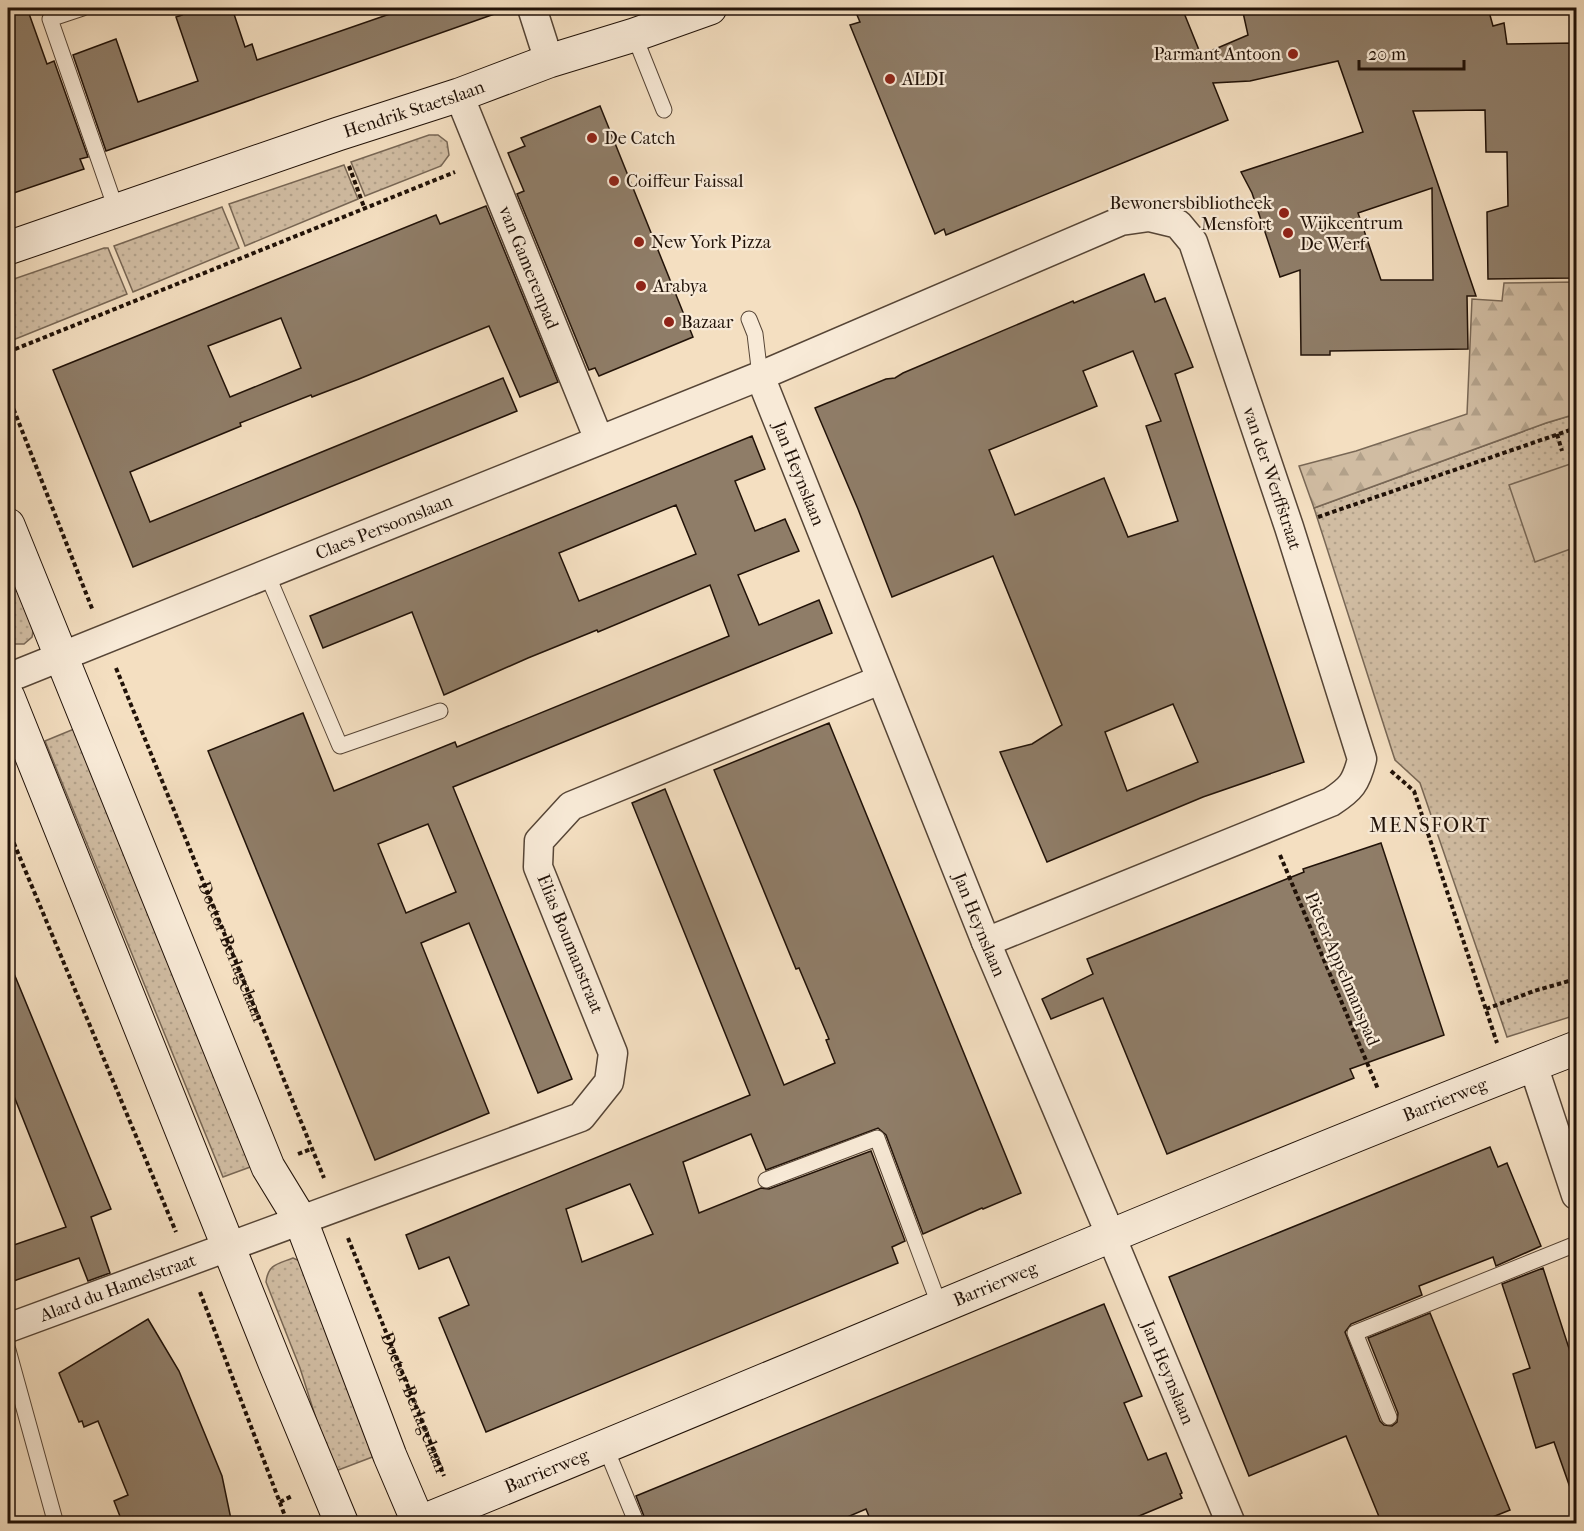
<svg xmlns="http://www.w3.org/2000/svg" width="1584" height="1531" font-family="'IM FELL French Canon',serif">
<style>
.grass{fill:url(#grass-dots);stroke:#786755;stroke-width:1.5}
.forest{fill:url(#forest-firs);stroke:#786755;stroke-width:1.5}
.pitch{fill:#d0bca2;stroke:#786755;stroke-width:1.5}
.building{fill:#8f7d68;stroke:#211208;stroke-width:1.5;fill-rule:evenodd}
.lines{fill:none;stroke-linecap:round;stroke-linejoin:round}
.lane-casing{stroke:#564536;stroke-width:17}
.street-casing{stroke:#564536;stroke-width:31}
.secondary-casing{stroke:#211208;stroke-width:35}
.path{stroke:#211208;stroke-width:4;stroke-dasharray:4.5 3;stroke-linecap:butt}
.lane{stroke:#f8ead7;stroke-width:15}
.street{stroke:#f8ead7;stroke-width:28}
.secondary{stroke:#f8ead7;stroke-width:33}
.poi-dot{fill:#8f2418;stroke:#f8ead7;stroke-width:2}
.labels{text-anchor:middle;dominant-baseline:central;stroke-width:4.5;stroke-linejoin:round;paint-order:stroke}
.poi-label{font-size:18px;fill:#211208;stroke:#f8ead7;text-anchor:start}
.street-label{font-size:18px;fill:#211208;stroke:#f8ead7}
.neighbourhood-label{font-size:20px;letter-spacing:1.5px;fill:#211208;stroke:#f8ead7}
</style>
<defs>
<pattern id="grass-dots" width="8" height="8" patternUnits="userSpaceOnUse" patternTransform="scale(1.5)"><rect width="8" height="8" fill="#d0bca2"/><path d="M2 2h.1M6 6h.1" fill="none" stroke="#b2a18a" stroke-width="1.8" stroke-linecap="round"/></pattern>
<pattern id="forest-firs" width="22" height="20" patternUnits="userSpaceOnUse" patternTransform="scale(1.5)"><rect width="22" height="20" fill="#d0bca2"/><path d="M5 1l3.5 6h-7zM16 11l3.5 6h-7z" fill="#b2a18a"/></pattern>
</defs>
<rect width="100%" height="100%" fill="#f4dfc1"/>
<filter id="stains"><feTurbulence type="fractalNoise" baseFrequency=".00333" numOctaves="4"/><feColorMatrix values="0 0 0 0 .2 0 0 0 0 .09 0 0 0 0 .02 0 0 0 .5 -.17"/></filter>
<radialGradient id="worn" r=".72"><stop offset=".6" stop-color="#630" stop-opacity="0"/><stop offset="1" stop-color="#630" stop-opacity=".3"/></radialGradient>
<g class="grass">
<path d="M 429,135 L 438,135 L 447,142 L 449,155 L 441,166 L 365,196 L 351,162 Z"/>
<path d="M 344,165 L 358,199 L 245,246 L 229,204 Z"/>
<path d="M 222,207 L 239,248 L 133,292 L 114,246 Z"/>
<path d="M 104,248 L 108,248 L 127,294 L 13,340 L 8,326 L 8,281 Z"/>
<path d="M 1576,414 L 1576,1015 L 1507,1037 L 1420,783 L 1395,760 L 1314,508 L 1546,423 Z"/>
<path d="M 8,563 L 34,627 L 32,637 L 24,644 L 11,644 L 8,640 Z"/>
<path d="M 74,729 L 253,1166 L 223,1177 L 45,741 Z"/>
<path d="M 293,1258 L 302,1262 L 383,1453 L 333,1472 L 300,1368 L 266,1282 C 268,1264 278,1264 293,1258 Z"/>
</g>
<path class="forest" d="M 1576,282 L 1576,414 L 1546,423 L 1314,508 L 1299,466 L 1356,451 L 1467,414 L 1472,299 L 1502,301 L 1504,283 Z"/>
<path class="pitch" d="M 1576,462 L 1576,547 L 1535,562 L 1509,485 Z"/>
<g class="building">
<path d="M 8,8 L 27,8 L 47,64 L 54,61 L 88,157 L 80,159 L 84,169 L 8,195 Z"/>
<path d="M 179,8 L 232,8 L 245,47 L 252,44 L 257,60 L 407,8 L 502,8 L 503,11 L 106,151 L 73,55 L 116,39 L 138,102 L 198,81 L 176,17 L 182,15 Z"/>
<path d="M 854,8 L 1182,8 L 1201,55 L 1248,35 L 1242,8 L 1488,8 L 1493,26 L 1504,23 L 1507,44 L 1576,43 L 1576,278 L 1488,279 L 1487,212 L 1508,206 L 1507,152 L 1486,152 L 1485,110 L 1413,111 L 1476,296 L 1467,296 L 1468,349 L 1330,351 L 1330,355 L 1301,355 L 1300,270 L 1280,277 L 1252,193 L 1241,172 L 1363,132 L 1338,61 L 1250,81 L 1213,83 L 1228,120 L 946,235 L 944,229 L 935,234 L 850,25 L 860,22 ZM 1432,188 L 1433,280 L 1381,280 L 1358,213 Z"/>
<path d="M 600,106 L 693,337 L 599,376 L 595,368 L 589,370 L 517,194 L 524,191 L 508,153 L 525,146 L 521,138 Z"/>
<path d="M 486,206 L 558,382 L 520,397 L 489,326 L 359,379 L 312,397 L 311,395 L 240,423 L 241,426 L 130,472 L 150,522 L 503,378 L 517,411 L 133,567 L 53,370 L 436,215 L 440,224 ZM 281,318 L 301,368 L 230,397 L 208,346 Z"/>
<path d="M 1144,274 L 1155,302 L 1165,298 L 1193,367 L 1175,374 L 1304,762 L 1203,797 L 1047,862 L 1000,752 L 1032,744 L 1062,725 L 993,556 L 892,597 L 858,509 L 815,408 L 886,379 L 895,378 L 903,373 L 1073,301 L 1074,303 ZM 1133,351 L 1161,421 L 1146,426 L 1178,521 L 1128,537 L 1104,478 L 1015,515 L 989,450 L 1097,406 L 1083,371 ZM 1173,704 L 1198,762 L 1127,791 L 1105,732 Z"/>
<path d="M 752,436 L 765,469 L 735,481 L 755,531 L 785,519 L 799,551 L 738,575 L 759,625 L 819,600 L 832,633 L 453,787 L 572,1079 L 538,1093 L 469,923 L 421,943 L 489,1113 L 375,1160 L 208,751 L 303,713 L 334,791 L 455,742 L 457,747 L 729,636 L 710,585 L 598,632 L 597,630 L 528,658 L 444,695 L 412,612 L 323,648 L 310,616 ZM 676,505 L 696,554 L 579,601 L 559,553 ZM 428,824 L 456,892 L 406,913 L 378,844 Z"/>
<path d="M 829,723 L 1021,1193 L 983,1209 L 982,1208 L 923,1234 L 886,1135 L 878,1128 L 766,1170 L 751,1134 L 683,1162 L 699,1213 L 761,1188 L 769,1189 L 871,1151 L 905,1241 L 892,1247 L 898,1263 L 486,1432 L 439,1318 L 469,1305 L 449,1257 L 419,1269 L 406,1235 L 750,1095 L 632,803 L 665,789 L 784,1085 L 835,1063 L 826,1040 L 829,1039 L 799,968 L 796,969 L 714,770 ZM 630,1184 L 653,1234 L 582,1262 L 566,1209 Z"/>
<path d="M 1381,843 L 1444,1035 L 1350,1069 L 1354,1078 L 1167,1154 L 1103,998 L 1051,1019 L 1042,999 L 1093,974 L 1087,959 L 1304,872 L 1303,869 Z"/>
<path d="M 8,959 L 111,1209 L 91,1217 L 110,1273 L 88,1281 L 79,1258 L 8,1283 L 8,1247 L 66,1227 L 8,1081 Z"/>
<path d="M 1490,1147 L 1498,1167 L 1507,1163 L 1541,1246 L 1496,1266 L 1493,1257 L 1419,1286 L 1422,1295 L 1351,1324 L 1345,1332 L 1380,1421 L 1384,1425 L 1392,1426 L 1397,1422 L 1398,1413 L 1368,1338 L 1430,1313 L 1510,1510 L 1475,1524 L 1382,1524 L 1346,1436 L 1249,1476 L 1169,1277 Z"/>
<path d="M 1543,1268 L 1576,1370 L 1576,1492 L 1572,1493 L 1554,1442 L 1536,1448 L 1513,1374 L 1530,1368 L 1502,1284 Z"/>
<path d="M 1104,1304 L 1142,1396 L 1124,1403 L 1148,1460 L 1166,1453 L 1182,1493 L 1180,1494 L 1182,1498 L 1120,1524 L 872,1524 L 866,1509 L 831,1524 L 647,1524 L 636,1496 Z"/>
<path d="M 148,1319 L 179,1371 L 222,1476 L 232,1524 L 123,1524 L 114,1501 L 128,1495 L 98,1421 L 84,1427 L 82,1421 L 79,1422 L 59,1373 Z"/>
</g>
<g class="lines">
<g class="lane-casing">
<g id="lane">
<path d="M 83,8 L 50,19 L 116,209"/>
<path d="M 634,35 L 664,110"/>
<path d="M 749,319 L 755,334 L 760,376"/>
<path d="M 267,574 L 340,746 L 440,711"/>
<path d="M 766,1180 L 877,1138 L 940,1307"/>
<path d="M 8,1350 L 56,1524"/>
<path d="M 1389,1417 L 1355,1333 L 1576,1244"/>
<path d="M 605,1446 L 637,1524"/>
</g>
</g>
<g class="street-casing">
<g id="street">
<path d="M 532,8 L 549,61"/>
<path id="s3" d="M 459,95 L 599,440"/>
<path id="s4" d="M 760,376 L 986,942 L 1111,1236 L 1231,1524"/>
<path id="s5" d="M 8,678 L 760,376 L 1121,221 L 1149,217 L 1178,224 L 1193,242 L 1289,527 L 1362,759 C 1356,783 1351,789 1331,802 L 986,942"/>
<path d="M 1533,1065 L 1576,1195"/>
<path id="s6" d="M 8,1328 L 581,1117 L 609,1082 L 613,1053 L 538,867 L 539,841 L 571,806 L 880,680"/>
</g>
</g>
<g class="secondary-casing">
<g id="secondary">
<path id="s7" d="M 8,248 L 338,134 L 459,95 L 549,61 L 634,35 L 710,8"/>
<path d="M 8,525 L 268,1167 L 301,1221 L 390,1456 L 419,1524"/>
<path d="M 8,697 L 275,1363 L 342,1524"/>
<path id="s8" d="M 416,1524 C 804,1367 1187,1199 1576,1048"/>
</g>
</g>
<g class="path">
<path d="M 349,166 L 364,207"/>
<path d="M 8,352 L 455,172"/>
<path d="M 8,395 L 93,611"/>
<path d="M 1557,434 L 1562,451"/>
<path d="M 1318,517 L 1576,428"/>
<path id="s1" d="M 116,668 L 324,1178"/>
<path d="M 1391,771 L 1414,791 L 1497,1043"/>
<path d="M 8,829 L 176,1232"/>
<path d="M 1280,855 L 1378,1089"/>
<path d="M 1486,1009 L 1534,991 L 1576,979"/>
<path d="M 298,1154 L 311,1149"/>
<path id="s2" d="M 348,1238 L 444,1476"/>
<path d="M 200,1292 L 288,1524"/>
<path d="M 280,1502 L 292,1496"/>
</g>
<use href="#lane" class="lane"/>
<use href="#street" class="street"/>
<use href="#secondary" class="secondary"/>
</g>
<g class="poi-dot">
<circle cx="1293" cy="54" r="6"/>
<circle cx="890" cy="79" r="6"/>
<circle cx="592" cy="138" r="6"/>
<circle cx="614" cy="181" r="6"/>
<circle cx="1284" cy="213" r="6"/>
<circle cx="1288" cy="233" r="6"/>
<circle cx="639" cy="242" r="6"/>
<circle cx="641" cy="286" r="6"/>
<circle cx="669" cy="322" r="6"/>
</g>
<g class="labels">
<g class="poi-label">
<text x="1281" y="54" text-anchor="end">Parmant Antoon</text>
<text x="902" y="79">ALDI</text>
<text x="604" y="138">De Catch</text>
<text x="626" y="181">Coiffeur Faissal</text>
<text x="1272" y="203" text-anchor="end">Bewonersbibliotheek<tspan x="1272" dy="21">Mensfort</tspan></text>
<text x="1300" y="223">Wijkcentrum<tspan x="1300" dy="21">De Werf</tspan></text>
<text x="651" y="242">New York Pizza</text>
<text x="653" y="286">Arabya</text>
<text x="681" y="322">Bazaar</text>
</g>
<g class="street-label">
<text stroke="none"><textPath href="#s7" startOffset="429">Hendrik Staetslaan</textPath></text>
<text stroke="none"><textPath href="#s3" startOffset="186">van Gamerenpad</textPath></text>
<text stroke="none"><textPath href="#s4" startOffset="105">Jan Heynslaan</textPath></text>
<text stroke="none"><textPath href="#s5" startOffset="1534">van der Werffstraat</textPath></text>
<text stroke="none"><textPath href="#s5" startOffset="405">Claes Persoonslaan</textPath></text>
<text stroke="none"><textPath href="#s4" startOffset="591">Jan Heynslaan</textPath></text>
<text transform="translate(570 944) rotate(68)">Elias Boumanstraat</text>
<text stroke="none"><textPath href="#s1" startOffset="306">Doctor Berlagelaan</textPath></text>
<text transform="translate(1342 969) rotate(67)">Pieter Appelmanspad</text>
<text stroke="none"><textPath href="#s8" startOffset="1113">Barrierweg</textPath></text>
<text stroke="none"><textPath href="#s8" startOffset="627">Barrierweg</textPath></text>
<text stroke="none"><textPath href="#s6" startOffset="117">Alard du Hamelstraat</textPath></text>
<text stroke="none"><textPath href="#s4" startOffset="1077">Jan Heynslaan</textPath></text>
<text stroke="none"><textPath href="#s2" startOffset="177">Doctor Berlagelaan</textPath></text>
<text stroke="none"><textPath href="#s8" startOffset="141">Barrierweg</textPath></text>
</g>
<g class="neighbourhood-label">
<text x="1430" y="825">MENSFORT</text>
</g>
</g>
<rect width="1584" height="1531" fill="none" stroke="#f4dfc1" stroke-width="30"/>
<rect x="9" y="9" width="1566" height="1513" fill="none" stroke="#211208" stroke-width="3"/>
<rect x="15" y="15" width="1554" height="1501" fill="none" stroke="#211208" stroke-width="1.5"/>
<path d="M1359 60v9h105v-9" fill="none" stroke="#211208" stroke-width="3"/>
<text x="1368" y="60" font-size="18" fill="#211208" stroke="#f8ead7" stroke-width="4.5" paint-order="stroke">20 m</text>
<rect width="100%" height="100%" filter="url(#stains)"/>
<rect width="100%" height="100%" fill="url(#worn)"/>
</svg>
